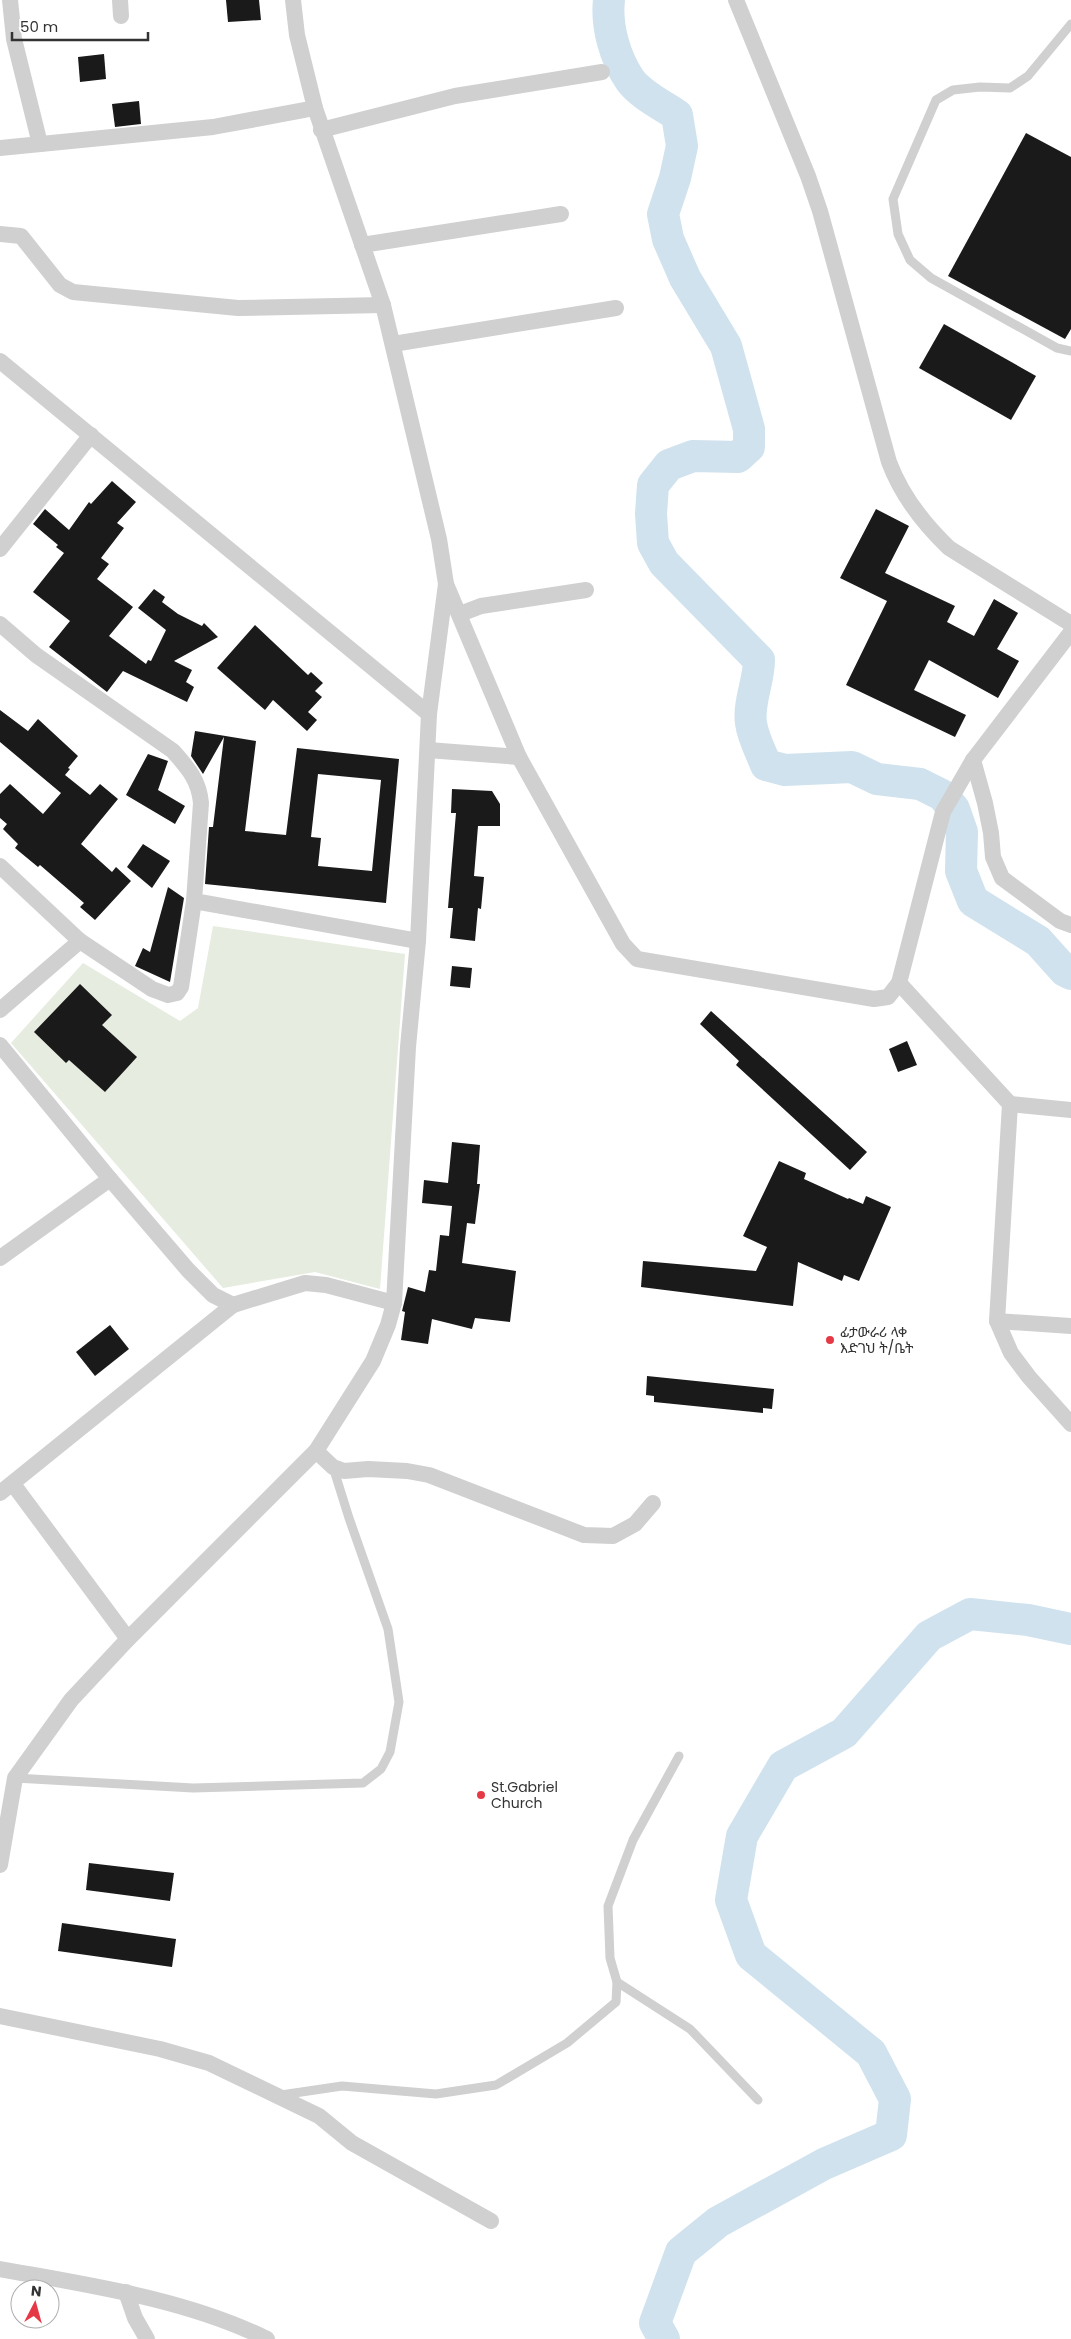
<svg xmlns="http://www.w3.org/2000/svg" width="1071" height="2339" font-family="Poppins,'Noto Sans Ethiopic',sans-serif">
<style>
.green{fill:#e6ecdf}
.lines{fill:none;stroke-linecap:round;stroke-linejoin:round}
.river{stroke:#cfe2ee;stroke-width:32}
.building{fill:#1a1a1a;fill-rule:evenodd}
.service{stroke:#d0d0d0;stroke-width:9}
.minor{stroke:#d0d0d0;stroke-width:16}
.poi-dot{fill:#e63946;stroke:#fff;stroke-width:2}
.labels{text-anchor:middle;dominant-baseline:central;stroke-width:5;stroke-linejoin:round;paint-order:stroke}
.poi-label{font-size:14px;fill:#333;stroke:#fff;text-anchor:start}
</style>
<rect width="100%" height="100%" fill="#fff"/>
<path class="green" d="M 213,926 L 405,954 L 380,1289 L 315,1272 L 223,1288 L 11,1043 L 83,963 L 180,1021 L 198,1008 Z"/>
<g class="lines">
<g class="river">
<path d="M 609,0 C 606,26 615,58 630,80 C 641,95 662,105 677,115 L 682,146 L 675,178 L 663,214 L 668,239 L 685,278 L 726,346 L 749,429 L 749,447 L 738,457 L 693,456 L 669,465 L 653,485 L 651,514 L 653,543 L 664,563 L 759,660 C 759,681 748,703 751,723 C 753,738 761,752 766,765 L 785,770 L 852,767 L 877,779 L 920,784 L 942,795 L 954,809 L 962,832 L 961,871 L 973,901 L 1038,941 L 1065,971 L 1071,974"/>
<path d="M 664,2339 L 655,2323 L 681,2252 L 718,2222 L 824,2164 L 891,2135 L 895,2099 L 871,2053 L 751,1955 L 731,1900 L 742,1836 L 783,1766 L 844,1733 L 929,1636 L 970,1614 L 1028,1620 L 1071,1629"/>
</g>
</g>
<g class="building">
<path d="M 226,0 L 259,0 L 261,20 L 228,22 Z"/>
<path d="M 104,54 L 106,79 L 80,82 L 78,57 Z"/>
<path d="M 139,101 L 141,124 L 115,127 L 112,104 Z"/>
<path d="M 1026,133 L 1071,157 L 1071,329 L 1065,339 L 948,276 Z"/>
<path d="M 944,324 L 1036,376 L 1011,420 L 919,368 Z"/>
<path d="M 112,481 L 136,502 L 117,523 L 124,528 L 101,558 L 109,564 L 97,579 L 133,607 L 109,636 L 146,664 L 148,660 L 151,661 L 166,630 L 138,608 L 154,589 L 165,597 L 162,602 L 178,614 L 202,626 L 204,623 L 218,637 L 174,661 L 192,670 L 186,682 L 194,687 L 187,702 L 123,671 L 107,692 L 49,647 L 70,621 L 33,592 L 64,553 L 56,547 L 58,545 L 33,524 L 45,509 L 69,530 L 89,502 L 91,504 Z"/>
<path d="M 876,509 L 909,526 L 885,573 L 955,606 L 947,622 L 974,636 L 994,599 L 1018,613 L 997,649 L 1019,661 L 998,698 L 929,660 L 914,690 L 966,715 L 955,737 L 846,685 L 887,601 L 840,578 Z"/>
<path d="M 255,625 L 308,675 L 311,672 L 323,683 L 315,691 L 322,697 L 308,712 L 317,720 L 307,731 L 273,700 L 265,710 L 217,668 Z"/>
<path d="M 0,710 L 28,731 L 38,719 L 78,756 L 68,768 L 70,769 L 65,775 L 90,795 L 100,784 L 118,799 L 81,844 L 112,872 L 116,867 L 131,881 L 95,920 L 80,907 L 84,903 L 40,865 L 38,867 L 15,848 L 18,844 L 3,829 L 7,824 L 0,818 L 0,794 L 10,784 L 43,814 L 61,793 L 0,742 Z"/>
<path d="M 195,731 L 256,741 L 245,831 L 286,835 L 297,748 L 399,759 L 386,903 L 205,884 L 209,827 L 213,827 L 224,737 L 203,774 L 191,756 ZM 318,774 L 381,780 L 372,871 L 318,866 L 321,838 L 311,837 Z"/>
<path d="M 148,754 L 168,761 L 158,790 L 185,806 L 175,824 L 126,795 Z"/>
<path d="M 452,789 L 492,791 L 500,804 L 500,826 L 478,826 L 474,876 L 484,877 L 481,909 L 478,908 L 475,941 L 450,938 L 453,908 L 448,908 L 456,813 L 451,813 Z"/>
<path d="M 143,844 L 170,861 L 152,888 L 127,867 Z"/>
<path d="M 168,887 L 184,898 L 170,982 L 135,966 L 143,948 L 150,952 Z"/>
<path d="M 452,966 L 472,968 L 470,988 L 450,986 Z"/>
<path d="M 80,984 L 112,1015 L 102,1025 L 137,1057 L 105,1092 L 69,1060 L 66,1063 L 34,1032 Z"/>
<path d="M 711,1011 L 867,1152 L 850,1170 L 736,1065 L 739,1061 L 700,1024 Z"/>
<path d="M 907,1041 L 917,1065 L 898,1072 L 889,1049 Z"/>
<path d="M 452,1142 L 480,1145 L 477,1184 L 480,1184 L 475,1224 L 467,1223 L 462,1263 L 516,1271 L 510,1322 L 475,1318 L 472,1329 L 432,1319 L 428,1344 L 401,1340 L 405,1312 L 402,1311 L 408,1287 L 425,1292 L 429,1270 L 436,1271 L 440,1235 L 449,1236 L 452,1206 L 422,1203 L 424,1180 L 448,1183 Z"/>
<path d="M 779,1161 L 806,1173 L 804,1179 L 848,1199 L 849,1198 L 863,1204 L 866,1196 L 891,1207 L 859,1281 L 844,1275 L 842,1281 L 798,1262 L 793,1306 L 641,1287 L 643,1261 L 756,1271 L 767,1247 L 743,1236 Z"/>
<path d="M 110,1325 L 129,1349 L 95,1376 L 76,1352 Z"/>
<path d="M 647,1376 L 774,1389 L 772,1409 L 763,1408 L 763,1413 L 654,1402 L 654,1396 L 646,1395 Z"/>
<path d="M 89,1863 L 174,1873 L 170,1901 L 86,1890 Z"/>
<path d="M 62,1923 L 176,1939 L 172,1967 L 58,1951 Z"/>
</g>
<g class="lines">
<g class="service">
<path d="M 1071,24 L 1028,76 L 1010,88 L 980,87 L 953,90 L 936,100 L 893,199 L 898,234 L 910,260 L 931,278 L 1057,348 L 1071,351"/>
<path d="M 15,1778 L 193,1788 L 363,1783 L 381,1769 L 390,1752 L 399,1702 L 388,1629 L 349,1518 L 333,1467"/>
<path d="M 617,1982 L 690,2029 L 758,2100"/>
<path d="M 281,2095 L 342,2086 L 436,2094 L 496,2085 L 567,2043 L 616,2002 L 617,1982 L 610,1958 L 608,1906 L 633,1840 L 679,1756"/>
</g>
<g class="minor">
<path d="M 10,0 L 14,39 L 40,144"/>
<path d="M 120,0 L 121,16"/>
<path d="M 736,0 L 808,176 L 820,211 L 889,462 C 901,494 924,524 949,548 L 1071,624"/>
<path d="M 321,130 L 455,96 L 602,72"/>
<path d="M 0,148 L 213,127 L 315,108"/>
<path d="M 0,234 L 21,236 L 60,285 L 73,292 L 238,308 L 383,305"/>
<path d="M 362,245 L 561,214"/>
<path d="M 393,344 L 616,308"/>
<path d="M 0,361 L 429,714 L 446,584 L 439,539 L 383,305 L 315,108 L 297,35 L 293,0"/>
<path d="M 0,549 L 91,435"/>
<path d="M 446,584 L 519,757 L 623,944 L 637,959 L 874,999 L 888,997 L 899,983 L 943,812 L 973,760"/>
<path d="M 460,614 L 481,606 L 586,590"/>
<path d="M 0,624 L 36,655 L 173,751 C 188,768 199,780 201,803 L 194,901 L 418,941"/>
<path d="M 1071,632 L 973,760 L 985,803 L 991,833 L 993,857 L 1002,878 L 1060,921 L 1071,925"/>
<path d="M 428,750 L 519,757"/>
<path d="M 0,866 L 80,941 L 152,989 L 168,995 L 177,993 L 181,987 L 194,901"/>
<path d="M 899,983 L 1010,1104 L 997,1321 L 1011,1353 L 1029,1377 L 1071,1424"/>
<path d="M 0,1010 L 80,941"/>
<path d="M 0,1045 L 110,1179 L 188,1270 L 213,1295 L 233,1305 L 305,1283 L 326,1285 L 394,1303"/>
<path d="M 1010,1104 L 1071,1110"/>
<path d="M 0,1258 L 110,1179"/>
<path d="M 997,1321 L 1071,1326"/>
<path d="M 316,1451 L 333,1467 L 344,1471 L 368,1469 L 407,1471 L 429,1475 L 584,1535 L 613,1536 L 635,1524 L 653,1503"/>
<path d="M 13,1484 L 128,1639"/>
<path d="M 0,1493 L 233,1305"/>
<path d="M 0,1865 L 15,1778 L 71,1700 L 128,1639 L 316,1451 L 373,1361 L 388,1325 L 394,1303 L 408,1047 L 418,941 L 429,714"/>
<path d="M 0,2016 L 160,2049 L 209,2063 L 319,2116 L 352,2143 L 491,2221"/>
<path d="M 0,2269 C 88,2285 186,2299 267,2339"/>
<path d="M 126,2292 L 135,2318 L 147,2339"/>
</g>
</g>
<g class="poi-dot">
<circle cx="830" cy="1340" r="5"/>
<circle cx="481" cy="1795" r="5"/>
</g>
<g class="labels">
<g class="poi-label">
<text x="840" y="1332">ፊታውራሪ ላቀ<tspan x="840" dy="16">እድገህ ት/ቤት</tspan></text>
<text x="491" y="1787">St.Gabriel<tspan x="491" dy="16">Church</tspan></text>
</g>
</g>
<g transform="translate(35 2304) rotate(6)"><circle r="24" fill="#ffffff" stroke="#adadad"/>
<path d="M0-4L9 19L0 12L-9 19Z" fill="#e63946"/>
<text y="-8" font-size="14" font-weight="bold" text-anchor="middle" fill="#333333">N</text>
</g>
<path d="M12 32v8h136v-8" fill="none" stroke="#333333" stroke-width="2.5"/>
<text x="20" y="32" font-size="15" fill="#333333" stroke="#ffffff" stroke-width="4" paint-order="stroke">50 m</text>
</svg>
